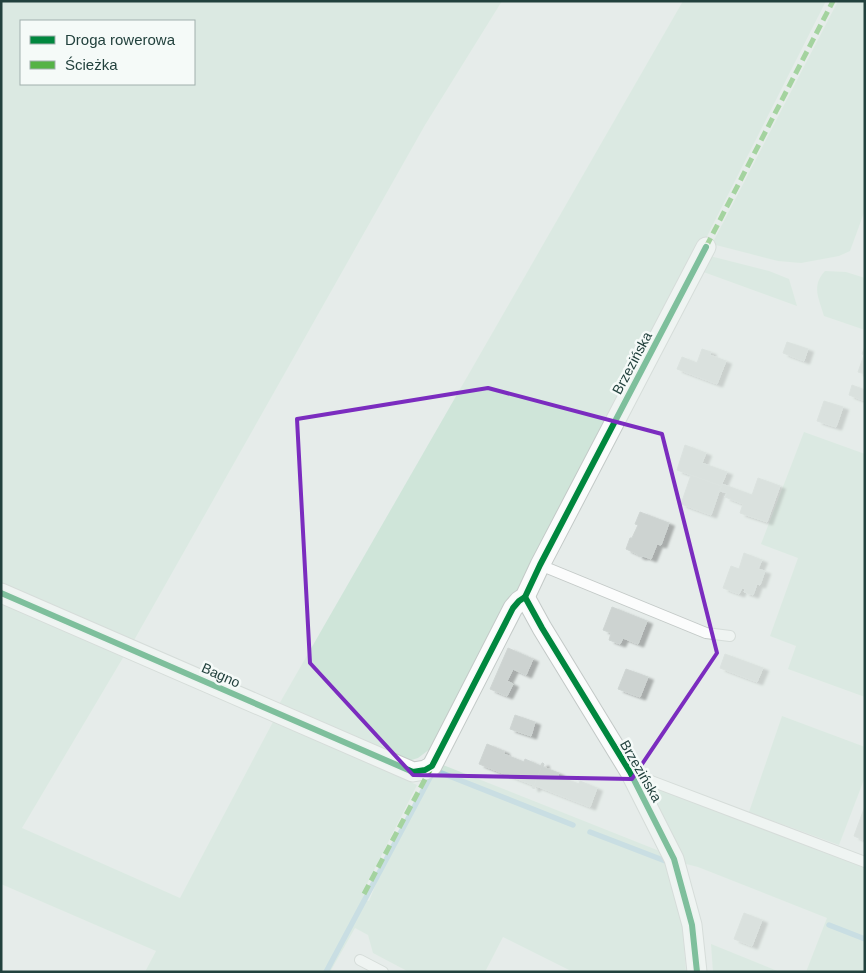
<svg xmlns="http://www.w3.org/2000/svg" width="866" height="973" font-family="Helvetica,sans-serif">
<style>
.green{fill:#cfe5d9;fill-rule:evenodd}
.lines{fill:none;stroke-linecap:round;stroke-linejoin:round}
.stream{stroke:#a6cddb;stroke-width:5.5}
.building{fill:#cdd3d1;stroke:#cfd5d3;filter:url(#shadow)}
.lane-casing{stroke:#c3c9c7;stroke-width:12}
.street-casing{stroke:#c3c9c7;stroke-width:21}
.lane{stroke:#fbfcfc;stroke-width:10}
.street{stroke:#fbfcfc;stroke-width:19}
.quiet{stroke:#55b346;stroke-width:5;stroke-dasharray:10 5;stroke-linecap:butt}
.cycleway-casing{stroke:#f5faf8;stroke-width:9}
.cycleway{stroke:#00873e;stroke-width:6}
.marked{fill:none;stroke:#7b2cbf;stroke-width:4;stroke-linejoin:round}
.labels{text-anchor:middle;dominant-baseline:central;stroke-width:5;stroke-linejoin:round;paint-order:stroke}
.street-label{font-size:14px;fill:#22413d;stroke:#f5faf8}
</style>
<defs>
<filter id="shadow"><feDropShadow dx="5.5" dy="3" stdDeviation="1" flood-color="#0004"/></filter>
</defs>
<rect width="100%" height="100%" fill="#e6ecea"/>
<g class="green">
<path d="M 1,1 L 502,1 L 425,125 L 133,642 L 1,583 ZM 21,21 L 194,21 L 194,84 L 21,84 Z"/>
<path d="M 683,1 L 826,1 L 691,268 L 438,743 L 418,758 L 405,762 L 278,706 Z"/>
<path d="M 838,1 L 865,1 L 865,210 L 850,251 L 839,256 L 801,263 L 778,261 L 712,244 Z"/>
<path d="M 706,255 L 769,271 L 789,279 L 797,306 L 698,270 Z"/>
<path d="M 825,271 L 846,272 L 865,278 L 865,330 L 824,316 C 819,298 811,286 825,271 Z"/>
<path d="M 804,432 L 865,454 L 865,697 L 788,669 L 796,646 L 770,636 L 798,558 L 761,544 Z"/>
<path d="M 1,600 L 124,656 L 22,828 L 180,898 L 274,720 L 417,785 L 365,888 L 363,899 L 369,901 L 380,874 L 438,763 L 662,852 L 682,921 L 686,972 L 573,972 L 503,937 L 485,972 L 409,972 L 373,953 L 368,935 L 355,928 L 330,972 L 145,972 L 156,951 L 1,884 Z"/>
<path d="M 782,716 L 865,747 L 865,777 L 839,845 L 749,812 Z"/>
<path d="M 639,782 L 865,868 L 865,972 L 806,972 L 827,918 L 698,867 L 686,864 Z"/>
<path d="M 711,944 L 780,972 L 713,972 Z"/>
</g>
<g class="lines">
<g class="stream">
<path d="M 590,832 L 668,862"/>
<path d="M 829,925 L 865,939"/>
<path d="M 326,972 L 434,770 L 573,825"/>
</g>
</g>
<g class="building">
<path d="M 787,342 L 808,349 L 804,361 L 783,353 Z"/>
<path d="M 865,346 L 865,374 L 858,372 L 864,355 L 862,354 Z"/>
<path d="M 702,349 L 711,352 L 710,355 L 726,361 L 717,384 L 677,369 L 682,357 L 697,363 Z"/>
<path d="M 852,385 L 865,390 L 865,401 L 849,395 Z"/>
<path d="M 824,401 L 843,407 L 836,427 L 817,421 Z"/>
<path d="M 685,445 L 706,453 L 702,463 L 727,472 L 721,486 L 677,470 Z"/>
<path d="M 691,475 L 721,486 L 711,515 L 681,504 Z"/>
<path d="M 758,478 L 780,486 L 767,522 L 740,513 L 743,504 L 725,497 L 727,493 L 720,491 L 722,484 L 752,495 Z"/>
<path d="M 640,512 L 669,523 L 661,545 L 657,544 L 651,559 L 643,556 L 642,557 L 638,556 L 637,554 L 626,549 L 630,538 L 632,538 L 638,525 L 635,524 Z"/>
<path d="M 744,553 L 762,560 L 758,569 L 765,571 L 760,585 L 757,584 L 753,595 L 744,592 L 745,589 L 742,588 L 739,594 L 723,588 L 731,566 L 739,569 Z"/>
<path d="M 612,607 L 647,621 L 638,644 L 623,638 L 620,644 L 609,640 L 611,633 L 603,630 Z"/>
<path d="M 508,648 L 533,659 L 526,675 L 513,669 L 507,681 L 513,684 L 507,696 L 490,689 Z"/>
<path d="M 725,654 L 763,668 L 757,682 L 720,668 Z"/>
<path d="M 626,669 L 648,677 L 640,697 L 618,689 Z"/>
<path d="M 515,715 L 535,722 L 531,736 L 510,729 Z"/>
<path d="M 487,744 L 504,751 L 504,754 L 524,762 L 525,759 L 541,766 L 542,763 L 543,763 L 533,788 L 532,788 L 533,785 L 479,764 Z"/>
<path d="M 543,763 L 544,764 L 543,767 L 559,773 L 558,776 L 579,784 L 580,781 L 597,788 L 590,807 L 536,786 L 534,789 L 533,788 Z"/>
<path d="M 865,806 L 865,835 L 863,840 L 854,836 Z"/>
<path d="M 744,913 L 762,920 L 752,946 L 734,939 Z"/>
</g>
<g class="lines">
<g class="lane-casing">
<g id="lane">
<path d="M 540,565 L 706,633 L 730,636"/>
<path d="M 630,773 L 865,862"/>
<path d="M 360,960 L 383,972"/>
</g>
</g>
<g class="street-casing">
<g id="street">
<path d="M 1,593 L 413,772 L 425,770 L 432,766 L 513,608 L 519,601 L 525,597 L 540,565 L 706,247"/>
<path d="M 525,597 L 542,628 L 630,772 L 674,859 L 692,925 L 697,972"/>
</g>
</g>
<use href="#lane" class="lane"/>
<use href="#street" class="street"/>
<g class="quiet">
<path d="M 706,247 L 833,1"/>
<path d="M 364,894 L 431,768"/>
</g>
<g class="cycleway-casing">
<g id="cycleway">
<path d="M 1,593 L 413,772 L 425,770 L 432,766 L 513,608 L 519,601 L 525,597 L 540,565 L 706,247"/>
<path d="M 525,597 L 542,628 L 630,772 L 674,859 L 692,925 L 697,972"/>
</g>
</g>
<use href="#cycleway" class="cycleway"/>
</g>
<path d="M0 0H866V973H0ZM 488,388 L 662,434 L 717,653 L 632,779 L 413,775 L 310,663 L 297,419 Z" fill="#e6ecea" fill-opacity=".55" fill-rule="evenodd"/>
<path class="marked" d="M 488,388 L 662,434 L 717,653 L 632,779 L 413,775 L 310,663 L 297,419 Z"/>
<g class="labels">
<g class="street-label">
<text transform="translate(632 363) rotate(-62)">Brzezińska</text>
<text transform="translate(221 675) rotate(24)">Bagno</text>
<text transform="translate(641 771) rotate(60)">Brzezińska</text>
</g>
</g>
<rect width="866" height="973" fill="none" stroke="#22413d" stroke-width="5"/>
<rect x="20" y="20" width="175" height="65" fill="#f5faf8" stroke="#a1b0ad"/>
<rect x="30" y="36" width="25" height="8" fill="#00873e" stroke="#a1b0ad"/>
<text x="65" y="45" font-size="15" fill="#22413d">Droga rowerowa</text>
<rect x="30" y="61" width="25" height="8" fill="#55b346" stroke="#a1b0ad"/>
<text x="65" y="70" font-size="15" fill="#22413d">Ścieżka</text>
</svg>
